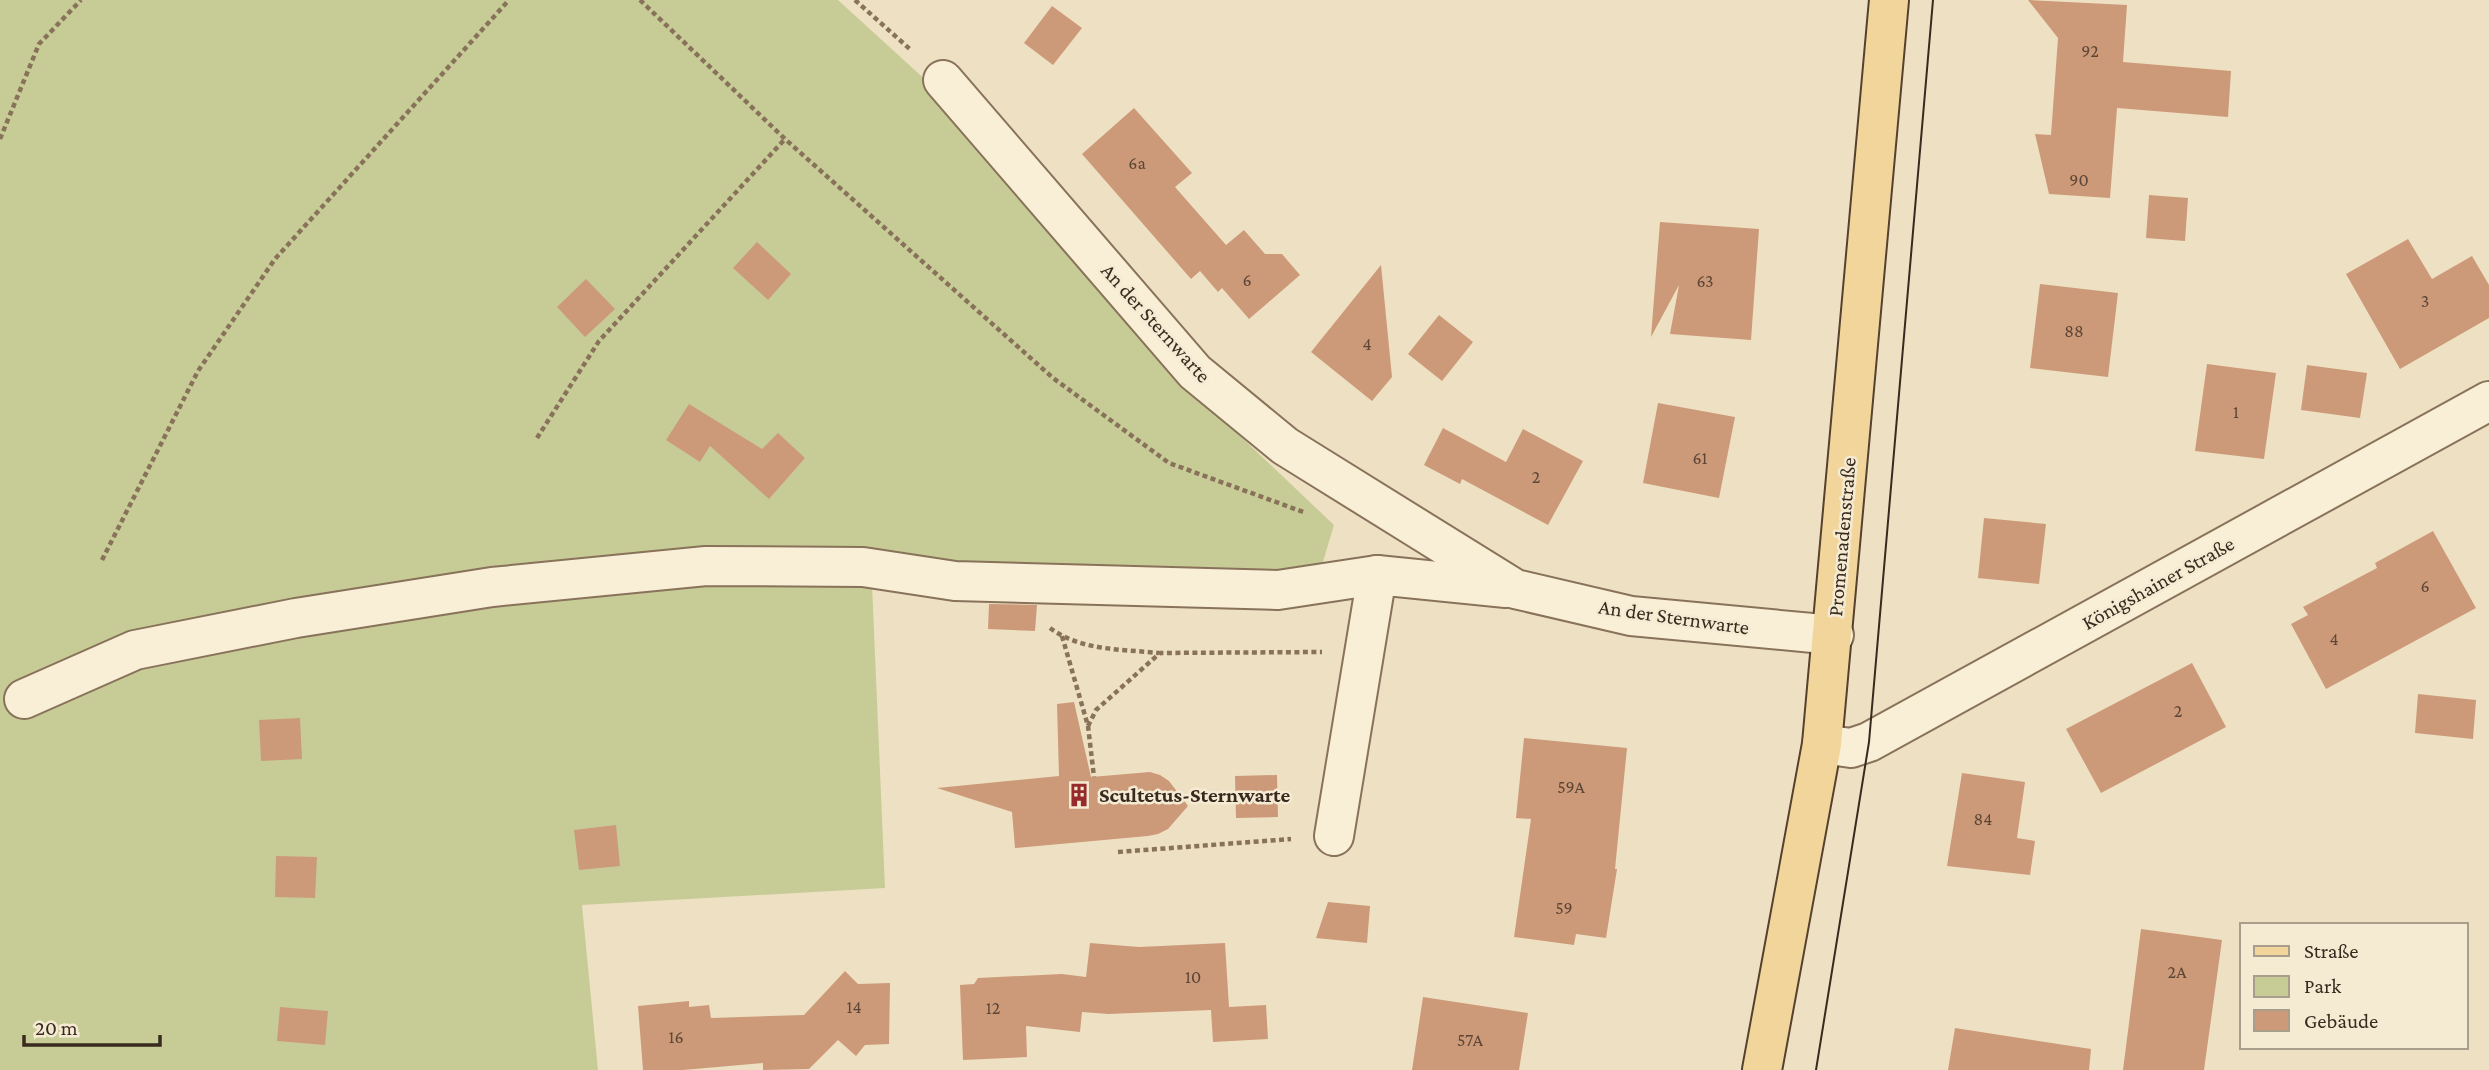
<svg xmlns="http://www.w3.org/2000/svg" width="2489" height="1070" font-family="'Crimson Pro',serif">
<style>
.green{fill:#c7cc97}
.building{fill:#cc9a79}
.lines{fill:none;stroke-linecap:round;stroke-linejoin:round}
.minor-casing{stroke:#88725a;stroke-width:42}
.major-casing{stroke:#56402e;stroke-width:42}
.path{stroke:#88725a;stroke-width:4.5;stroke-dasharray:5 3.5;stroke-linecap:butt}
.minor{stroke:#f9eed6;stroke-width:38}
.major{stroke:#f1d59b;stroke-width:38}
.tram{stroke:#382a1e;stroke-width:2}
.labels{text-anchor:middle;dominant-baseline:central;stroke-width:5;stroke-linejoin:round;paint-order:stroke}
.number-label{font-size:18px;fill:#5d4635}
.street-label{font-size:21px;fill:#382a1e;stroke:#f5ebd3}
.poi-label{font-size:21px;font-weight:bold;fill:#382a1e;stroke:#f5ebd3;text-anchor:start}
</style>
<rect width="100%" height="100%" fill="#eee1c3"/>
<path class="green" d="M 0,0 L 838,0 L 930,84 L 1220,417 L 1334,525 L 1319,575 L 871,561 L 885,888 L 582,905 L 598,1070 L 0,1070 Z"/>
<g class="building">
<path d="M 2028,0 L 2127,5 L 2123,62 L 2231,71 L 2228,117 L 2117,108 L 2110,198 L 2049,194 L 2035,134 L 2051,135 L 2058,38 Z"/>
<path d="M 1052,6 L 1082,28 L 1053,65 L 1024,43 Z"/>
<path d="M 1134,108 L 1192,173 L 1175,187 L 1226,245 L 1244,230 L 1265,254 L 1282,254 L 1300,275 L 1249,319 L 1222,288 L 1218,292 L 1200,271 L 1191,279 L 1082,154 Z"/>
<path d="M 2149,195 L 2188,198 L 2185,241 L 2146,238 Z"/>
<path d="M 1660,222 L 1759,229 L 1751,340 L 1670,334 L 1679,285 L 1651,337 Z"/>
<path d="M 2408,239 L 2432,279 L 2472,256 L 2489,285 L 2489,318 L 2400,369 L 2346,274 Z"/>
<path d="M 757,242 L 791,274 L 768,300 L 733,268 Z"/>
<path d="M 1381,265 L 1392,377 L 1372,401 L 1311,352 Z"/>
<path d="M 586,279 L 615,309 L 585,337 L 557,307 Z"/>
<path d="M 2040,284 L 2118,293 L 2108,377 L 2030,368 Z"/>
<path d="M 1439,315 L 1473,342 L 1442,381 L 1408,354 Z"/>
<path d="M 2207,364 L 2276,373 L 2264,459 L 2195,451 Z"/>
<path d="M 2307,365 L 2367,373 L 2360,418 L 2301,410 Z"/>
<path d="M 1658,403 L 1735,417 L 1719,498 L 1643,483 Z"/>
<path d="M 689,404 L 762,449 L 778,433 L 805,458 L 769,499 L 710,446 L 700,462 L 666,440 Z"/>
<path d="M 1443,428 L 1506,462 L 1523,429 L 1583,461 L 1548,525 L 1462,479 L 1460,484 L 1424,465 Z"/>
<path d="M 1984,518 L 2046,524 L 2039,584 L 1978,578 Z"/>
<path d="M 2433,531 L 2476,608 L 2326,689 L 2291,624 L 2308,615 L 2303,607 L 2377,568 L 2375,563 Z"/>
<path d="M 989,604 L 1037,605 L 1035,631 L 988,629 Z"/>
<path d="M 2192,663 L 2226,727 L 2101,793 L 2066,729 Z"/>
<path d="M 2418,694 L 2476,700 L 2473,739 L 2415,733 Z"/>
<path d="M 1074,702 L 1091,777 L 1150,772 L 1160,775 L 1169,781 L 1188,806 L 1168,829 L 1158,834 L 1148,836 L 1015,848 L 1012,812 L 937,788 L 1059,776 L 1057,704 Z"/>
<path d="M 300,718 L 302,759 L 261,761 L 259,720 Z"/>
<path d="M 1524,738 L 1627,748 L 1615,869 L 1617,869 L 1606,938 L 1576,934 L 1574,945 L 1514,937 L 1531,819 L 1516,818 Z"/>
<path d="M 1962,773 L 2025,782 L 2017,838 L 2035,841 L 2030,875 L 1947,866 Z"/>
<path d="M 1277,775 L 1278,817 L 1236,818 L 1235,776 Z"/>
<path d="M 616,825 L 620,866 L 579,870 L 574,830 Z"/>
<path d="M 276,856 L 317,857 L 315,898 L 275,897 Z"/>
<path d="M 1328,902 L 1370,906 L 1367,943 L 1316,938 Z"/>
<path d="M 2141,929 L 2222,940 L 2204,1070 L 2123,1070 Z"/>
<path d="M 1090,943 L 1139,947 L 1225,943 L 1229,1007 L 1266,1005 L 1268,1039 L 1213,1042 L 1211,1010 L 1108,1014 L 1082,1012 L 1080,1032 L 1026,1026 L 1027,1057 L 963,1060 L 960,985 L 974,984 L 978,978 L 1062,974 L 1086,977 Z"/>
<path d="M 845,971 L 858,984 L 890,983 L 889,1044 L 865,1045 L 856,1056 L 838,1040 L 809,1069 L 763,1070 L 763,1063 L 683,1070 L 643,1070 L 638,1006 L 689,1001 L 689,1007 L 709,1005 L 711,1018 L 804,1015 Z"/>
<path d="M 1423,997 L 1528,1013 L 1519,1070 L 1412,1070 Z"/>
<path d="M 280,1007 L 328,1011 L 325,1045 L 277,1041 Z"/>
<path d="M 1955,1028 L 2091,1049 L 2089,1070 L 1948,1070 Z"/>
</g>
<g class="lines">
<g class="minor-casing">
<g id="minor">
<path d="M 943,80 L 1195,372 L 1285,446 L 1515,589 L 1631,616 L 1834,635"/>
<path d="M 24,699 L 135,650 L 296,618 L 492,587 L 706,566 L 863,567 L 955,581 L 1278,590 L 1377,575"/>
<path d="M 1822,744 L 1851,748 L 1869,742 L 2489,401"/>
<path d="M 1334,836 L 1377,575 L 1506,588"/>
</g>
</g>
<g class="major-casing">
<path id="major" d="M 1762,1070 L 1822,744 L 1889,0"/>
</g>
<g class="path">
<path d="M 640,0 L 785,139 L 1053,378 L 1169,463 L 1306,513"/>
<path d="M 855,0 L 912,51"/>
<path d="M 0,139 L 39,44 L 81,0"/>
<path d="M 537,438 L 599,341 L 785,139"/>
<path d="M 102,560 L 198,371 L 275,259 L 509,0"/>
<path d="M 1050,628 C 1081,651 1121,649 1159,653"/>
<path d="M 1062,636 L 1088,726 L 1094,777"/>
<path d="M 1088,726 L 1096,710 L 1160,653 L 1322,652"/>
<path d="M 1118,852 L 1291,839"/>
</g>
<use href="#minor" class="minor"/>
<use href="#major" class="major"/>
<path class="tram" d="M 1816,1070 L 1869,742 L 1933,0"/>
</g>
<defs>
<g id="building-bare" transform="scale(1.89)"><path d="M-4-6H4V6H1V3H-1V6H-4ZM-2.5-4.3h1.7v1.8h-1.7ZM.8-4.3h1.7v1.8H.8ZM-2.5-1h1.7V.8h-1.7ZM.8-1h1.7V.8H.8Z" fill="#972a2c" stroke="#f5ebd3" stroke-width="2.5" paint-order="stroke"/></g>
</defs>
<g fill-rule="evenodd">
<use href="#building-bare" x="1079" y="795"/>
</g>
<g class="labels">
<g class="number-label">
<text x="2090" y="51">92</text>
<text x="1137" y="163">6a</text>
<text x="2079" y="180">90</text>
<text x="1247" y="280">6</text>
<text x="1705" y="281">63</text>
<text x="2425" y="301">3</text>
<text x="2074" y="331">88</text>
<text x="1367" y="344">4</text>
<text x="2236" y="412">1</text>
<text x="1700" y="458">61</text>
<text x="1536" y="477">2</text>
<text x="2425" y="586">6</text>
<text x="2334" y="639">4</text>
<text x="2178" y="711">2</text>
<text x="1571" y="787">59A</text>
<text x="1983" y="819">84</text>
<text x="1564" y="908">59</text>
<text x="2177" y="972">2A</text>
<text x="1193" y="977">10</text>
<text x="854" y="1007">14</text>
<text x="993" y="1008">12</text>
<text x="676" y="1037">16</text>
<text x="1470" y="1040">57A</text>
</g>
<g class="street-label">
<text transform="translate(1156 323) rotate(48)">An der Sternwarte</text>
<text transform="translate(1842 537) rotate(-85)">Promenadenstraße</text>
<text transform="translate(2158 583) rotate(-29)">Königshainer Straße</text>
<text transform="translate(1674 617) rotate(8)">An der Sternwarte</text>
</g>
<g class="poi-label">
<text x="1099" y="795">Scultetus-Sternwarte</text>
</g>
</g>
<rect x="2240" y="923" width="228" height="126" fill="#f5ebd3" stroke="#a99e8b" stroke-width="2"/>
<rect x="2254" y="946" width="35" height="10" fill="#f1d59b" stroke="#a99e8b" stroke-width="2"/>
<text x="2304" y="958" font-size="21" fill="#382a1e">Straße</text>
<rect x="2254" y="976" width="35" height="21" fill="#c7cc97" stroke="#a99e8b" stroke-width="2"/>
<text x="2304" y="993" font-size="21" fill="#382a1e">Park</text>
<rect x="2254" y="1010" width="35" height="21" fill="#cc9a79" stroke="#a99e8b" stroke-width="2"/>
<text x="2304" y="1028" font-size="21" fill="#382a1e">Gebäude</text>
<path d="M24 1035v10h136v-10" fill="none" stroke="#382a1e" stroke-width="3.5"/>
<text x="35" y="1035" font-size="21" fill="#382a1e" stroke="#f5ebd3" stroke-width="5" paint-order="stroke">20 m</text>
</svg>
